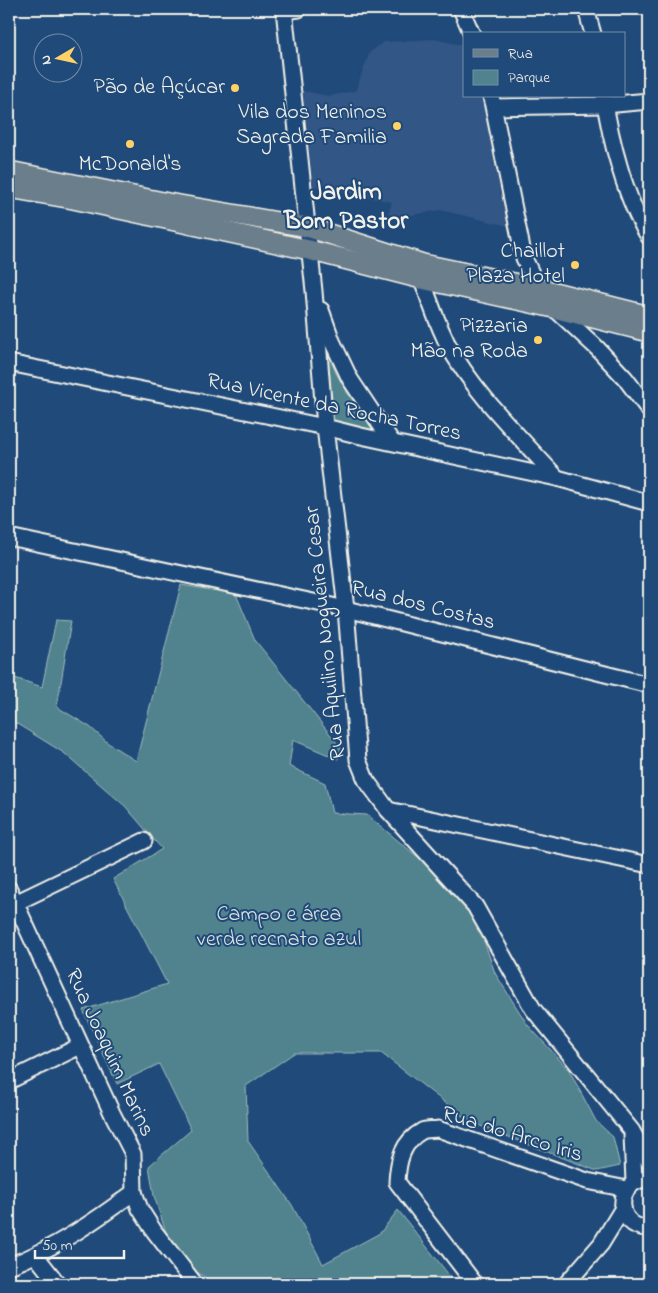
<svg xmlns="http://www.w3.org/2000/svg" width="658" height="1293" font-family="'Indie Flower',sans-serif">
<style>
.built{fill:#325685}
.green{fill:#51838e;stroke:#a2babb}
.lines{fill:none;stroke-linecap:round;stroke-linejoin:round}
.minor-casing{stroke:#f4f1e8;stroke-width:19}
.major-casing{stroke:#f4f1e8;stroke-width:22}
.minor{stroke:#1f4a7a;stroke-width:15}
.major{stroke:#6b7e8b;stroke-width:19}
.poi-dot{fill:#ffd166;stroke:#1f4a7a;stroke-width:2}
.labels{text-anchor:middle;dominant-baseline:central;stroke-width:4;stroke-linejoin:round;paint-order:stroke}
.poi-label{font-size:22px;fill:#f4f1e8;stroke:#1f4a7a;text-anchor:end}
.street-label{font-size:22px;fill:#f4f1e8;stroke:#1f4a7a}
.park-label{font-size:22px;fill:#dce0da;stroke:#1f4a7a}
.quarter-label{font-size:25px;font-weight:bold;fill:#f4f1e8;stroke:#1f4a7a}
</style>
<rect width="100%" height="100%" fill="#1f4a7a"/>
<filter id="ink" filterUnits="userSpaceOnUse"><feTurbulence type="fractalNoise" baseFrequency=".02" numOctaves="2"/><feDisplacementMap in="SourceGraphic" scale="10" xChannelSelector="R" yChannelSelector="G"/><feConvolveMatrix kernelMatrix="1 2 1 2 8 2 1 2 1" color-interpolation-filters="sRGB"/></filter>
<g filter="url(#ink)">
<path class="built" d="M 435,39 L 464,46 L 464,96 L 483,96 L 500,193 L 508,226 L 440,210 L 407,216 L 388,215 L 392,202 L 313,186 L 303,91 L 329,96 L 355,91 L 370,52 L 384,42 Z"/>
<g class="green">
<path d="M 323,355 L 329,356 L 336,373 L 348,394 L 377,432 L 331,422 Z"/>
<path d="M 181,585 L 236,594 L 255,640 L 341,748 L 338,759 L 293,740 L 289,766 L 325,783 L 332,813 L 367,815 L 470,900 L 495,973 L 527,1024 L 569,1070 L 596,1121 L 613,1137 L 620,1166 L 597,1171 L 470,1122 L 381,1053 L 294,1053 L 246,1086 L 248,1141 L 292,1205 L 323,1264 L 380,1233 L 398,1210 L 456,1284 L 215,1284 L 174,1257 L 154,1196 L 149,1166 L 191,1130 L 159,1064 L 117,1084 L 83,1010 L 167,984 L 113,879 L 162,849 L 125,806 L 64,753 L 9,719 L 9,676 L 42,687 L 56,620 L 71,621 L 57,707 L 90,727 L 108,743 L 136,761 Z"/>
</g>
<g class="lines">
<g class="minor-casing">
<g id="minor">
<path d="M 284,9 L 314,291 L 325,427 L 346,609 L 358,760 L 366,780 L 388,810 L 475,906 L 533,1009 L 632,1131 L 649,1162"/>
<path d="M 461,9 L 472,34"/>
<path d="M 586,9 L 593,34"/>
<path d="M 284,11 L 299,9"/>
<path d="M 491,96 L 524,258 L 538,288 L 554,308 L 597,348 L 625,378 L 649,410"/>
<path d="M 604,96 C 610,139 626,201 649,237"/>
<path d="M 494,107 L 605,105 L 649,101"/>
<path d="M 422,270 L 422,279 C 429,300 437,322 447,343 C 473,392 520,437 557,478"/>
<path d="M 321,310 L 332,341 L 350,379 L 392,442"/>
<path d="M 9,363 L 325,427 L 361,436 L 557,478 L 649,503"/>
<path d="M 9,537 L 346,609 L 649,685"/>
<path d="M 388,810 L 649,865"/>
<path d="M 9,889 L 112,1113 L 133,1154 L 134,1192 L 140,1209 L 154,1231 L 195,1284"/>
<path d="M 9,906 L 144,841"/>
<path d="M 9,1081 L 80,1046"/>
<path d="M 632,1135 L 634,1182"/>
<path d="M 649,1179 C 614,1179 614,1229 649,1228"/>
<path d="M 36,1256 L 58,1284"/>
<path d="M 9,1266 C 54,1249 95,1221 134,1192"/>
<path d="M 475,1284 L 397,1182 C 398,1161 402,1142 422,1131 C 426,1129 433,1130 438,1129 L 587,1181 L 627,1189"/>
<path d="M 566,1284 L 601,1244 L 623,1208"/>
</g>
</g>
<g class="major-casing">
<g id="major">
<path d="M 9,171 L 168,203 L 307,227 L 423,264 L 538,288 L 649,316"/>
<path d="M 9,188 L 73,199 L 309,250 L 422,279 L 554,308 L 649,332"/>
</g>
</g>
<use href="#minor" class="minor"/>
<use href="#major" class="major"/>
</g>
</g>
<g class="poi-dot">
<circle cx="235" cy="88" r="5"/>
<circle cx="397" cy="126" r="5"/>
<circle cx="130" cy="144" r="5"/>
<circle cx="575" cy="265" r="5"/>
<circle cx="538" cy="340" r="5"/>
</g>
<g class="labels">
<g class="poi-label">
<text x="225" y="88">Pão de Açúcar</text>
<text x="387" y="113">Vila dos Meninos<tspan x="387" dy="25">Sagrada Familia</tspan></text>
<text x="130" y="165" text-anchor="middle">McDonald's</text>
<text x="565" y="252">Chaillot<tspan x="565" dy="25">Plaza Hotel</tspan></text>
<text x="528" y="327">Pizzaria<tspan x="528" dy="25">Mão na Roda</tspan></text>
</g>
<g class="street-label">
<text transform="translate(334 408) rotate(12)">Rua Vicente da Rocha Torres</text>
<text transform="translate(423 606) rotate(14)">Rua dos Costas</text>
<text transform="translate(326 633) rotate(-96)">Rua Aquilino Nogueira Cesar</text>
<text transform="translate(109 1053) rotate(65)">Rua Joaquim Marins</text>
<text transform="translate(512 1135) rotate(17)">Rua do Arco Íris</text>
</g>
<g class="park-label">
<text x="279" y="915">Campo e área<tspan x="279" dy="25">verde recnato azul</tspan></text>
</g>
<g class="quarter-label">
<text x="346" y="193">Jardim<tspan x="346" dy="29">Bom Pastor</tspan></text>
</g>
</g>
<rect width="658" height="1293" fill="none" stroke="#1f4a7a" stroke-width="30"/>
<rect x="15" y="15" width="628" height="1263" fill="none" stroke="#f4f1e8" stroke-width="2" filter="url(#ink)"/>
<rect x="463" y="32" width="162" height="65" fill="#1f4a7a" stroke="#748da6"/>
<rect x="473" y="49" width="25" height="8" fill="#6b7e8b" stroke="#748da6"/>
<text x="508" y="58" font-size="15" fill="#f4f1e8">Rua</text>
<rect x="473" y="70" width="25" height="15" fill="#51838e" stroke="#748da6"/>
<text x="508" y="82" font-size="15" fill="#f4f1e8">Parque</text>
<g transform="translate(58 58) rotate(261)"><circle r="24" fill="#1f4a7a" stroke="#748da6"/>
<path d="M0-4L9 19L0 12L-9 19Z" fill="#ffd166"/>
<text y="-8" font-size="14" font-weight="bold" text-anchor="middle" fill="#f4f1e8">N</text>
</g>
<path d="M35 1250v8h89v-8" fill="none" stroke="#f4f1e8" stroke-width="2.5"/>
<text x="42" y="1250" font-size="15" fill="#f4f1e8" stroke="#1f4a7a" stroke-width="4" paint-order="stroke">50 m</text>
</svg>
